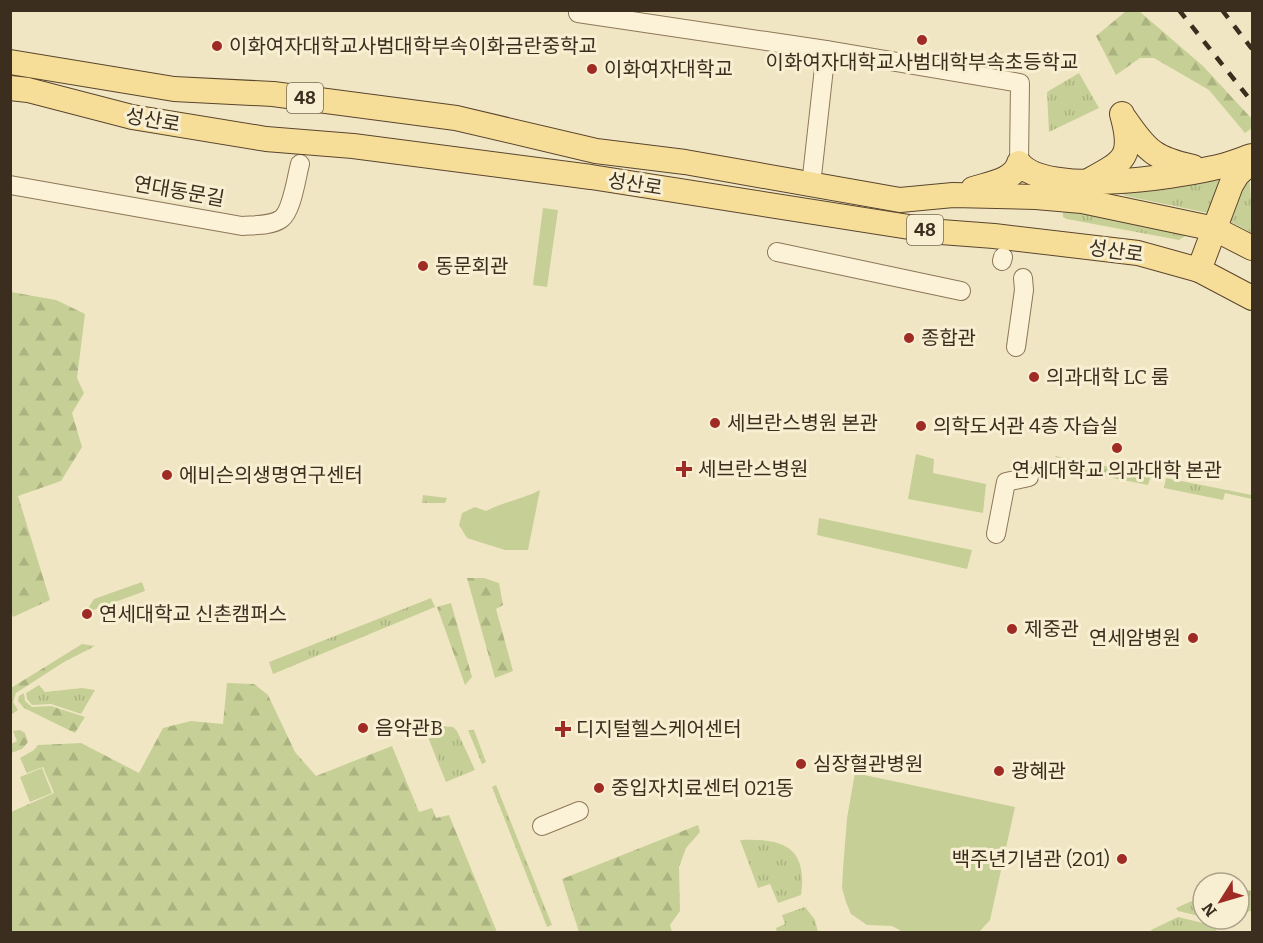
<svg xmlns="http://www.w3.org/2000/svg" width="1263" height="943" font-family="Bitter,'Noto Sans KR',serif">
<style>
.grass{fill:url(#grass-tufts)}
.forest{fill:url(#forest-firs)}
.green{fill:#c6d096}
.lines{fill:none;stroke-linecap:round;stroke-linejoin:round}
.minor-casing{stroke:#8d7758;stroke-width:20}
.major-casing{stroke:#5a452d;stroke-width:26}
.minor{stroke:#fbf2d7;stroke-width:18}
.major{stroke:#f6de99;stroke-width:24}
.rail{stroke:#3c2e1e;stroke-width:4.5;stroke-dasharray:10 10;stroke-linecap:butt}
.poi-dot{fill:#9f2b25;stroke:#f8efd3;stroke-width:2}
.labels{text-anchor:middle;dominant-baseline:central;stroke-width:6;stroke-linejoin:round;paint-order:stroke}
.shield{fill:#f8efd3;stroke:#746854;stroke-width:1.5}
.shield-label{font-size:18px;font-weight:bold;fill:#3c2e1e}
.poi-label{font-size:20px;fill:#3c2e1e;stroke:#f8efd3;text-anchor:start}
.street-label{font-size:20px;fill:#3c2e1e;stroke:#f8efd3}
</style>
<defs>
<pattern id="grass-tufts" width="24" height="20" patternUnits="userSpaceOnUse" patternTransform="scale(1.5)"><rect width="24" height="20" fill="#c6d096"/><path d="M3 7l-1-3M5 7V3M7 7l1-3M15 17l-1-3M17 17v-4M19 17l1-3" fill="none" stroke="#abb381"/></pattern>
<pattern id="forest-firs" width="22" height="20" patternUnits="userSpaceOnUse" patternTransform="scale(1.5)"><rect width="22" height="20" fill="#c6d096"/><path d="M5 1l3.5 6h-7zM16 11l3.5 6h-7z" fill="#abb381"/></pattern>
</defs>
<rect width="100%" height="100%" fill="#f1e6c3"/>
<g class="grass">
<path d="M 1079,73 L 1099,108 L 1049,132 L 1047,92 Z"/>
<path d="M 1225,174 L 1208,213 L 1126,196 L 1122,194 L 1124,191 Z"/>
<path d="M 1249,176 C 1251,195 1252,213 1252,233 L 1231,222 L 1230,218 L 1243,179 Z"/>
<path d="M 1067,208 L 1185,234 L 1185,236 L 1179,240 L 1067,219 L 1063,217 L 1063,212 Z"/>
<path d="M 1055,456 L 1151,475 L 1148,485 L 1072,470 Z"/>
<path d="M 1166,478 L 1252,495 L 1252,499 L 1225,493 L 1223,500 L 1164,488 Z"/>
<path d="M 423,495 L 447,498 L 445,503 L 422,503 Z"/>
<path d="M 431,598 L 435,607 L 273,674 L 269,662 Z"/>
<path d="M 39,685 L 45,692 L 82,688 L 95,690 L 81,714 L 51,704 L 32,705 L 27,699 L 26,693 Z"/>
<path d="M 423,725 L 453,727 L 457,731 L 475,770 L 446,782 Z"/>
<path d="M 468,730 L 474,730 L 486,762 L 482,764 Z"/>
<path d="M 496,785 L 552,925 L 547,927 L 492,787 Z"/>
<path d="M 740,840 C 782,838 808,846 801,895 L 778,903 L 770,884 L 758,888 Z"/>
<path d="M 1247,890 L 1252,891 L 1252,911 C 1241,913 1239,906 1239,896 Z"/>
<path d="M 1203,896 L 1203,917 L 1178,911 L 1176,908 Z"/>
<path d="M 805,907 L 815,920 L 818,932 L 777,932 L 776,928 L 785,924 L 782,915 Z"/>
<path d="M 1178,917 L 1215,926 L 1217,932 L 1152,932 L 1151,930 Z"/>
</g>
<g class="forest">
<path d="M 1126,11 L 1139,11 L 1203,66 L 1252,119 L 1252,128 L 1245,133 L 1209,90 L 1154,58 L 1140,58 L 1116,75 L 1096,36 Z"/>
<path d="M 11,292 L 56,300 L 85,314 L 77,378 L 84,393 L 72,413 L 82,447 L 61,481 L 18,496 L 50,600 L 13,617 L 10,609 L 10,326 L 12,323 L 11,321 Z"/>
<path d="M 467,578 L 484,578 L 499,583 L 503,605 L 496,609 L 513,671 L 495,678 Z"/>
<path d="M 451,603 L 472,677 L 465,685 L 437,607 Z"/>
<path d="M 82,644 L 95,646 L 64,662 L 16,693 L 13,702 L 18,710 L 11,715 L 11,688 Z"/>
<path d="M 227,683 L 254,684 L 268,695 L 295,752 L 316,776 L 392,746 L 419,812 L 432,808 L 436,818 L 449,815 L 497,932 L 11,932 L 11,812 L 54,793 L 43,767 L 27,773 L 20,758 L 34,750 L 38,745 L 81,743 L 139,773 L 163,728 L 191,721 L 223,724 Z"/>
<path d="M 24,693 L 25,701 L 32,707 L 51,706 L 85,717 L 75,733 L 24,708 L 18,701 L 19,696 Z"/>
<path d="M 20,730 L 25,733 L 28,742 L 22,749 L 11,753 L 11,744 L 17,741 L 13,731 Z"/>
<path d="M 698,825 L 700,832 L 686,848 L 679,867 L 680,911 L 670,925 L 672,932 L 579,932 L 562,879 Z"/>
</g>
<g class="green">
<path d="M 543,208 L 558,210 L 547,287 L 533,285 Z"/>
<path d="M 916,454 L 934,459 L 933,473 L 986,484 L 983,513 L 908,499 Z"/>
<path d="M 540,490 L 528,550 L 505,550 L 467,538 L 459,525 L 462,513 L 475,507 L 486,511 C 504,502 523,499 540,490 Z"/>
<path d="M 819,518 L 972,550 L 967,569 L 817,535 Z"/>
<path d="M 142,582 L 145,591 L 85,613 L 94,599 Z"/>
<path d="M 42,768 L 52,793 L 30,802 L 20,777 Z"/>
<path d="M 855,773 L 1015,807 L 990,920 L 979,932 L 903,932 L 892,926 L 867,925 L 851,914 L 846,902 L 842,888 L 843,869 L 847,818 Z"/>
</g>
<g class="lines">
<g class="minor-casing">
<g id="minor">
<path d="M 579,10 L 578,13 L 826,50 L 1020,83 L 1019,163"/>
<path d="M 10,185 L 242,226 C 254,225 271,226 281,219 C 292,211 296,179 300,164"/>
<path d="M 811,185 L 826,50"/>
<path d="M 777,252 L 961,291"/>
<path d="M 1002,261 L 1003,257"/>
<path d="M 1016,347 L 1024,290 L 1023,278"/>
<path d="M 996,534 L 1006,482 L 1029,477"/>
<path d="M 542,826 L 579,811"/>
</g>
</g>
<g class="major-casing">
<g id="major">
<path d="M 10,62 L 174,89 L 273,94 L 456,118 L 596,151 L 685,162 L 900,200 L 953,195 L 1036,197 L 1082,201 L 1215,229 L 1252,248"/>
<path d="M 10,88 L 28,90 L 132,117 L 266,139 L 353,146 L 591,177 L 941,232 L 994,236 L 1138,253 L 1199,270 L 1252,298"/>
<path d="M 1125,119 C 1147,151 1155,159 1193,167"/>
<path d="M 1088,181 C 1125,161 1134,157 1122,114"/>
<path d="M 973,189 C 988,184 1014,181 1019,163 C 1046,197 1173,177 1213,168 C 1226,166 1239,160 1252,156"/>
<path d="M 1199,270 L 1231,185 L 1237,175 L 1252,161"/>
</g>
</g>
<use href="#minor" class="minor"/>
<use href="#major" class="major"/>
<g class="rail">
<path d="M 1179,10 L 1252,102"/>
<path d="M 1222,10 L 1252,49"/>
</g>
</g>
<g class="poi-dot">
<circle cx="922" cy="40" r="6"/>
<circle cx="217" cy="46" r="6"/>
<circle cx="592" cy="69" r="6"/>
<circle cx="423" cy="266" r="6"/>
<circle cx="909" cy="338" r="6"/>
<circle cx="1034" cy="377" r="6"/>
<circle cx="715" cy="423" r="6"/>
<circle cx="921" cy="426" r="6"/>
<circle cx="1117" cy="448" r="6"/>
<path d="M681 460h6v6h6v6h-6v6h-6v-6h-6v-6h6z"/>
<circle cx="167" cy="475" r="6"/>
<circle cx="87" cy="614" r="6"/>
<circle cx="1012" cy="629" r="6"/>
<circle cx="1193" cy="638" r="6"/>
<circle cx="363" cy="728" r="6"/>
<path d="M560 720h6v6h6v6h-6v6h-6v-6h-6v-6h6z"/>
<circle cx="801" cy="764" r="6"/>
<circle cx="999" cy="771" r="6"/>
<circle cx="599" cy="788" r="6"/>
<circle cx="1122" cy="859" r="6"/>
</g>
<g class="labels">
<g class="shield">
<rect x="287" y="83" width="36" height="30" rx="4.5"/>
<rect x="907" y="215" width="36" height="30" rx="4.5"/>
</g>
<g class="shield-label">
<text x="305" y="98">48</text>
<text x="925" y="230">48</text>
</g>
<g class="poi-label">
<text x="229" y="46">이화여자대학교사범대학부속이화금란중학교</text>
<text x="922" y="62" text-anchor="middle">이화여자대학교사범대학부속초등학교</text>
<text x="604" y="69">이화여자대학교</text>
<text x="435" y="266">동문회관</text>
<text x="921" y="338">종합관</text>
<text x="1046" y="377">의과대학 LC 룸</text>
<text x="727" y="423">세브란스병원 본관</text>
<text x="933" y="426">의학도서관 4층 자습실</text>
<text x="698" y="469">세브란스병원</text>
<text x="1117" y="470" text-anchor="middle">연세대학교 의과대학 본관</text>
<text x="179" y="475">에비슨의생명연구센터</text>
<text x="99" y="614">연세대학교 신촌캠퍼스</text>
<text x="1024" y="629">제중관</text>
<text x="1181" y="638" text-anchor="end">연세암병원</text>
<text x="375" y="728">음악관B</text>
<text x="576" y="729">디지털헬스케어센터</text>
<text x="813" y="764">심장혈관병원</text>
<text x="1011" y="771">광혜관</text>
<text x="611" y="788">중입자치료센터 021동</text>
<text x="1110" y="859" text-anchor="end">백주년기념관 (201)</text>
</g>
<g class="street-label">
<text transform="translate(153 120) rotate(10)">성산로</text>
<text transform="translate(635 184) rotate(9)">성산로</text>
<text transform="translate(179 191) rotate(10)">연대동문길</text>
<text transform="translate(1116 251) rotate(8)">성산로</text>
</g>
</g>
<rect width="1263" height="943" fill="none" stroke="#3c2e1e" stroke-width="24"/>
<g transform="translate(1221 901) rotate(233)"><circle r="28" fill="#f8efd3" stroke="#ada28b" stroke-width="1.5"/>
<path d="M0-4.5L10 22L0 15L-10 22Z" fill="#9f2b25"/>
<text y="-9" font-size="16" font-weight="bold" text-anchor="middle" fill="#3c2e1e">N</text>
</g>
</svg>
